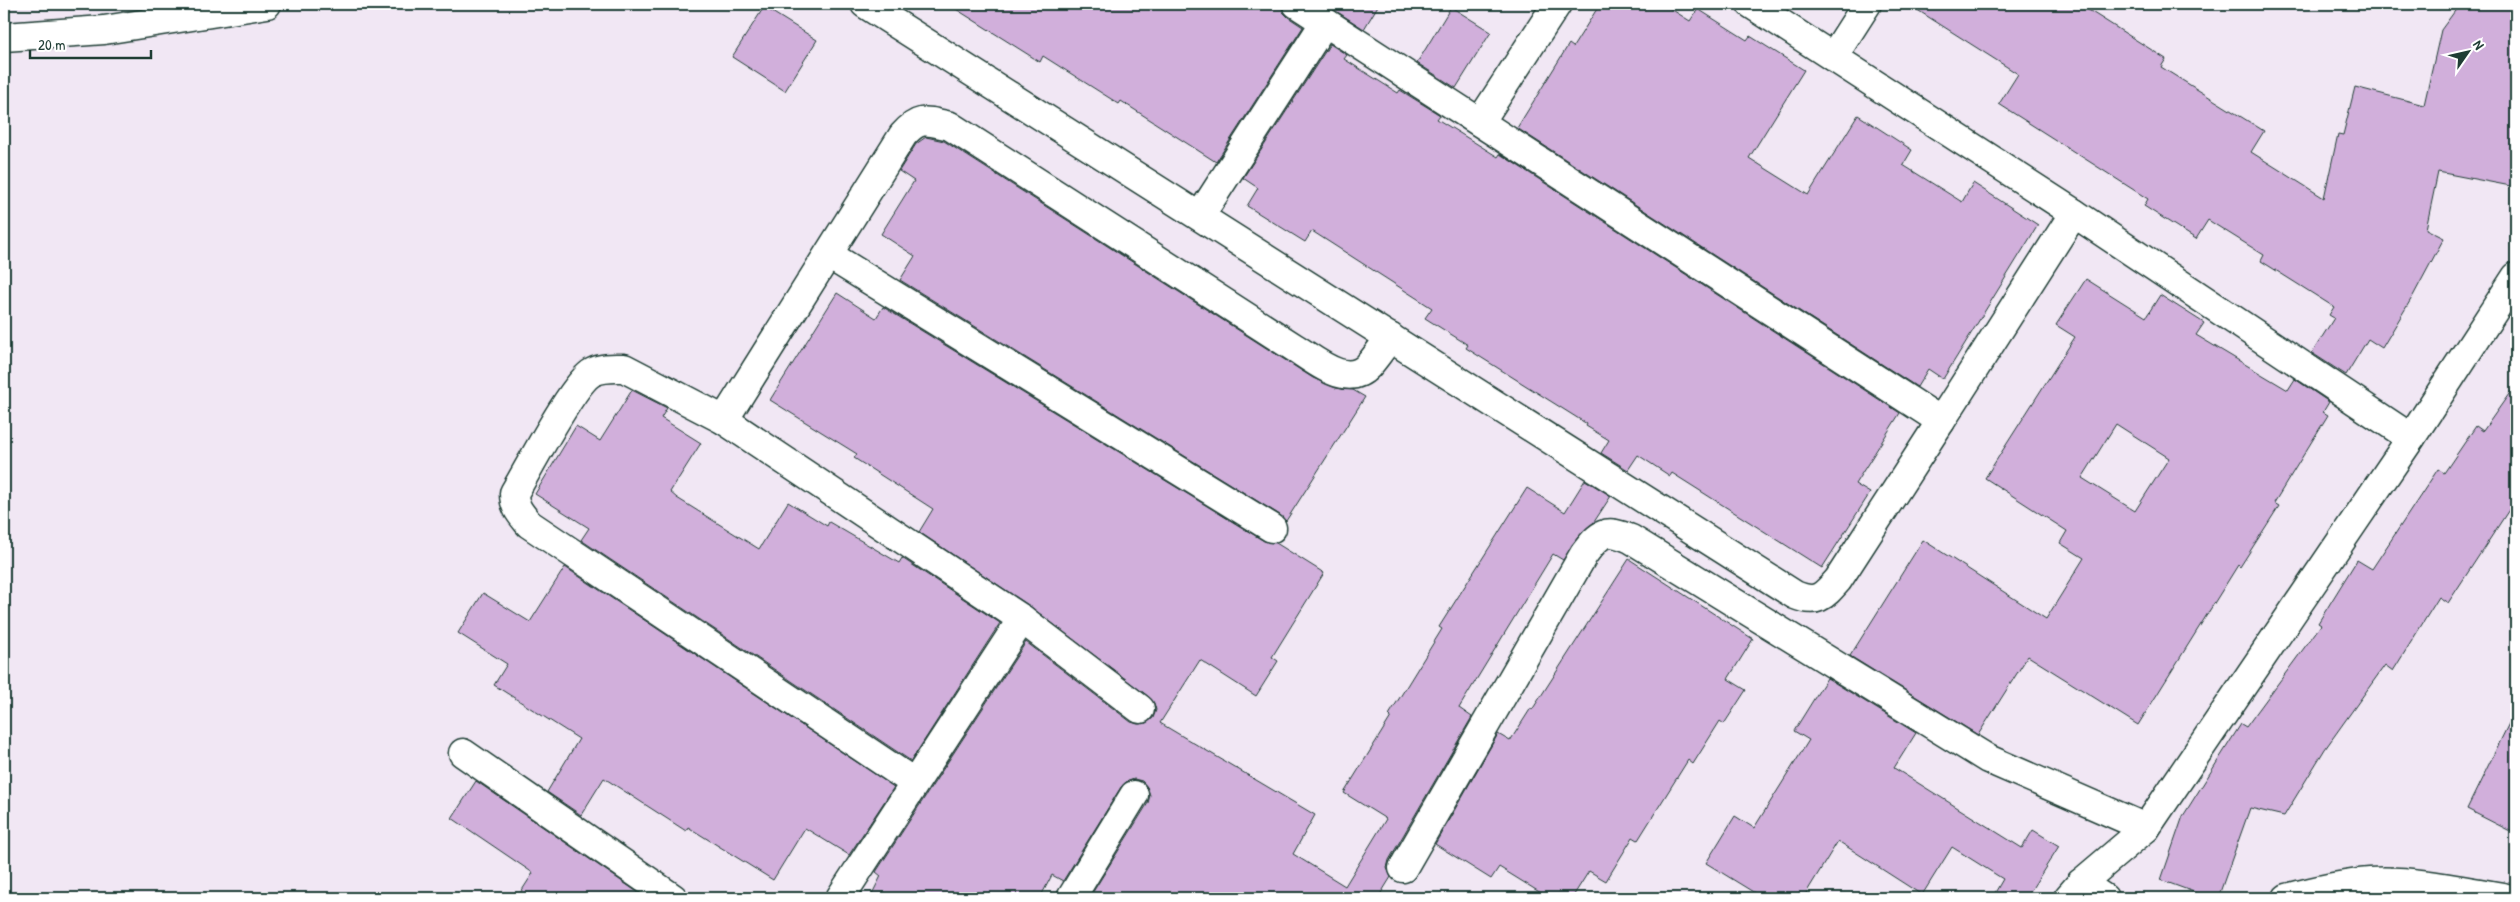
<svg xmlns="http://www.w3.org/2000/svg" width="2520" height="902" font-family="'Patrick Hand',sans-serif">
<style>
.building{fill:#d1afdb;stroke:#1f3d34;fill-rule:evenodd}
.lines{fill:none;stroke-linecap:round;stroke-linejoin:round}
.street-casing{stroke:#1f3d34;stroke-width:31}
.secondary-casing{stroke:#1f3d34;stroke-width:31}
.street{stroke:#fff;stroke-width:28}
.secondary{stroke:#fff;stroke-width:28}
</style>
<rect width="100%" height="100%" fill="#f1e7f4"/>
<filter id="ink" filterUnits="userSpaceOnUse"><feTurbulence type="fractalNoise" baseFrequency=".02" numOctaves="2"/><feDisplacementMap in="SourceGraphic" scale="10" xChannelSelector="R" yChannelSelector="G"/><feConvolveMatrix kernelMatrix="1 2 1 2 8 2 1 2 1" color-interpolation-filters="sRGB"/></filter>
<g filter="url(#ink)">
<g class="building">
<path d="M 948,4 L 1281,4 L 1283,12 L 1288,17 L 1303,27 L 1216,162 L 1121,101 L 1119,104 L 1043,56 L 1040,62 Z"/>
<path d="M 1325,4 L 1379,4 L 1364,29 Z"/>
<path d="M 1600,4 L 1663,4 L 1690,21 L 1698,9 L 1747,40 L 1750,36 L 1804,70 L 1749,158 L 1808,195 L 1858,115 L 1912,150 L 1903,165 L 1962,202 L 1973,183 L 2038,225 L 1943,379 L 1928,369 L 1917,387 L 1517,128 L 1569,44 L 1573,47 Z"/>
<path d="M 1908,4 L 2079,4 L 2166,59 L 2161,67 L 2264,131 L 2251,152 L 2324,198 L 2338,134 L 2343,135 L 2355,87 L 2424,105 L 2441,30 L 2460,4 L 2516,4 L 2516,187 L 2438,172 L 2426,229 L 2444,238 L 2413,296 L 2382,348 L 2368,339 L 2346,375 L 2312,353 L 2334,318 L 2329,315 L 2334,307 L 2261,261 L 2264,255 L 2208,220 L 2196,239 L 2144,206 L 2148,199 L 1999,104 L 2018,74 Z"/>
<path d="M 764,7 L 817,40 L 785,91 L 732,57 Z"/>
<path d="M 1451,7 L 1491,32 L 1456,88 L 1417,63 Z"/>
<path d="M 1330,44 L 1347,55 L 1344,59 L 1398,93 L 1400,90 L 1440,115 L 1437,119 L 1498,157 L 1500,154 L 1900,413 L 1855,484 L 1870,493 L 1822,568 L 1672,473 L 1670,476 L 1638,455 L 1628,470 L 1601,453 L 1609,440 L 1586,426 L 1587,424 L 1466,348 L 1468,345 L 1425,318 L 1432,308 L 1312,231 L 1305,242 L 1247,206 L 1258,188 L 1243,178 Z"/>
<path d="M 926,137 L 944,141 L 1313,378 L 1336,388 L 1353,390 L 1365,397 L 1286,521 L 1280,515 L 900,280 L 915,256 L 881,234 L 914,181 L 899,171 L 916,144 Z"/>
<path d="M 2086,279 L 2146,317 L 2160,295 L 2204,323 L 2196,335 L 2288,390 L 2295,379 L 2329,402 L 2323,412 L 2328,415 L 2274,503 L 2279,506 L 2240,567 L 2238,565 L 2138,725 L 2028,656 L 1978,735 L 1850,656 L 1923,540 L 2046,619 L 2084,558 L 2060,543 L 2067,531 L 1985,478 L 2075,337 L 2056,325 ZM 2116,424 L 2169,458 L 2135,511 L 2082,478 Z"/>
<path d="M 837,293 L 876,318 L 883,307 L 1264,541 L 1276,543 L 1324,573 L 1272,657 L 1278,661 L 1256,696 L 1200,660 L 1160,723 L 1315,815 L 1293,854 L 1345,886 L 1386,819 L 1344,793 L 1391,717 L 1389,715 L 1442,629 L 1439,627 L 1527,488 L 1565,512 L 1585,480 L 1611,496 L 1594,522 L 1578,537 L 1563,560 L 1553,554 L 1459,708 L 1472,717 L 1389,860 L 1387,868 L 1391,877 L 1378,898 L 1098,898 L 1091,895 L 1148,803 L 1150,795 L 1147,787 L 1142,781 L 1134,779 L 1126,782 L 1121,787 L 1063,881 L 1052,875 L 1040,898 L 870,898 L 881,876 L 876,872 L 1026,642 L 1131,722 L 1138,724 L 1146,723 L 1153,718 L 1156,710 L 1154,703 L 1149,697 L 1031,607 L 919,532 L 933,509 L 854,458 L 857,454 L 770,400 Z"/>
<path d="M 2516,384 L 2516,499 L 2448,603 L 2439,597 L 2393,671 L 2385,665 L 2325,749 L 2284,816 L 2250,808 L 2218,898 L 2210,898 L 2161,880 L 2183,816 L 2241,724 L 2246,727 L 2321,625 L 2318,623 L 2357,560 L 2372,569 L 2438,469 L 2444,473 L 2476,426 L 2483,431 Z"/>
<path d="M 632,390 L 667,408 L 661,418 L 701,443 L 670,492 L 677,498 L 759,549 L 788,502 L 827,526 L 829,522 L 899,563 L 902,558 L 1000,623 L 911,761 L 581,540 L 589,528 L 535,494 L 576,426 L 600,441 Z"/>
<path d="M 1629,559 L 1753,639 L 1728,679 L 1746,690 L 1724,724 L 1720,721 L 1693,764 L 1688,760 L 1638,840 L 1633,837 L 1606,881 L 1589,871 L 1572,898 L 1549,898 L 1499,867 L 1491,879 L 1435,844 L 1498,734 L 1510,741 L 1531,708 L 1532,710 Z"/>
<path d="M 565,567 L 894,787 L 849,855 L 805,828 L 773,880 L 688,827 L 686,831 L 604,778 L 581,815 L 547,792 L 579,739 L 494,685 L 507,664 L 458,633 L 483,593 L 530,622 Z"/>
<path d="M 1827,678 L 1916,733 L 1894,768 L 2022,848 L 2033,830 L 2059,846 L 2026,898 L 1992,898 L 2003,879 L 1952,847 L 1922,895 L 1838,841 L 1803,898 L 1763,898 L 1706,863 L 1735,816 L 1754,828 L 1809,740 L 1794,731 Z"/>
<path d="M 2516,709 L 2516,834 L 2467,809 Z"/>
<path d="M 476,781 L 646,898 L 517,898 L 533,873 L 452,818 Z"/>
</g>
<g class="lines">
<g class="street-casing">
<g id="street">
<path d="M 865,4 L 1795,595 C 1817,604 1823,597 1838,580 L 1941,421"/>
<path d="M 1297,4 L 1941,421 L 2074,213"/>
<path d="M 1751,4 L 2074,213 L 2411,438"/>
<path d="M 4,37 L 104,30 L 267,4"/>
<path d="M 1833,57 L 1867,4"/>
<path d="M 1480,122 L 1557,4"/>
<path d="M 1200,216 L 1325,22"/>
<path d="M 829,255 L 1272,528"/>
<path d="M 724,420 L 903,135 C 920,116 927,121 950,126 L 1295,348 C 1315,360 1347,389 1368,366 C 1376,357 1383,347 1390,337"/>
<path d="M 1022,619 L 1140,709"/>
<path d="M 463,753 L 673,898"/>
<path d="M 1403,868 L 1584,554 C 1600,533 1605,528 1631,539 L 1988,759 L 2146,828"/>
<path d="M 2081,883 L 2104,898"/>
<path d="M 840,898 L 1022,619 L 724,420 L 624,368 C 613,368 603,367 593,372 C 574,381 528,470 514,493 C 514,507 520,513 529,524 L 915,783"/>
<path d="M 1071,898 L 1134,795"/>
<path d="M 2287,898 C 2313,891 2342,884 2370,882 C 2410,879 2467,891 2507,898"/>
</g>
</g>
<g class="secondary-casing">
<path id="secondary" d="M 2068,898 L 2081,883 L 2146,828 L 2411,438 L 2516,277"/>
</g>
<use href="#street" class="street"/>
<use href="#secondary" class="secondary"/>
</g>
</g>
<rect width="2520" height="902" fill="none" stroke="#fff" stroke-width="20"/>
<rect x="10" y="10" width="2500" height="882" fill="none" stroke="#1f3d34" stroke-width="2" filter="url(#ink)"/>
<g transform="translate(2468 52) rotate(56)" stroke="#ffffff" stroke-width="4" paint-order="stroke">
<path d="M0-4L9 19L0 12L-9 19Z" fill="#1f3d34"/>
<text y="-8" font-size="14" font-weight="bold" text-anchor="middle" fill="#1f3d34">N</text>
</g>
<path d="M30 50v8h121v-8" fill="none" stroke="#1f3d34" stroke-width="2.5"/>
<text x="38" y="50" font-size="15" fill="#1f3d34" stroke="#ffffff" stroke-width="4" paint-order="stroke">20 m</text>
</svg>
